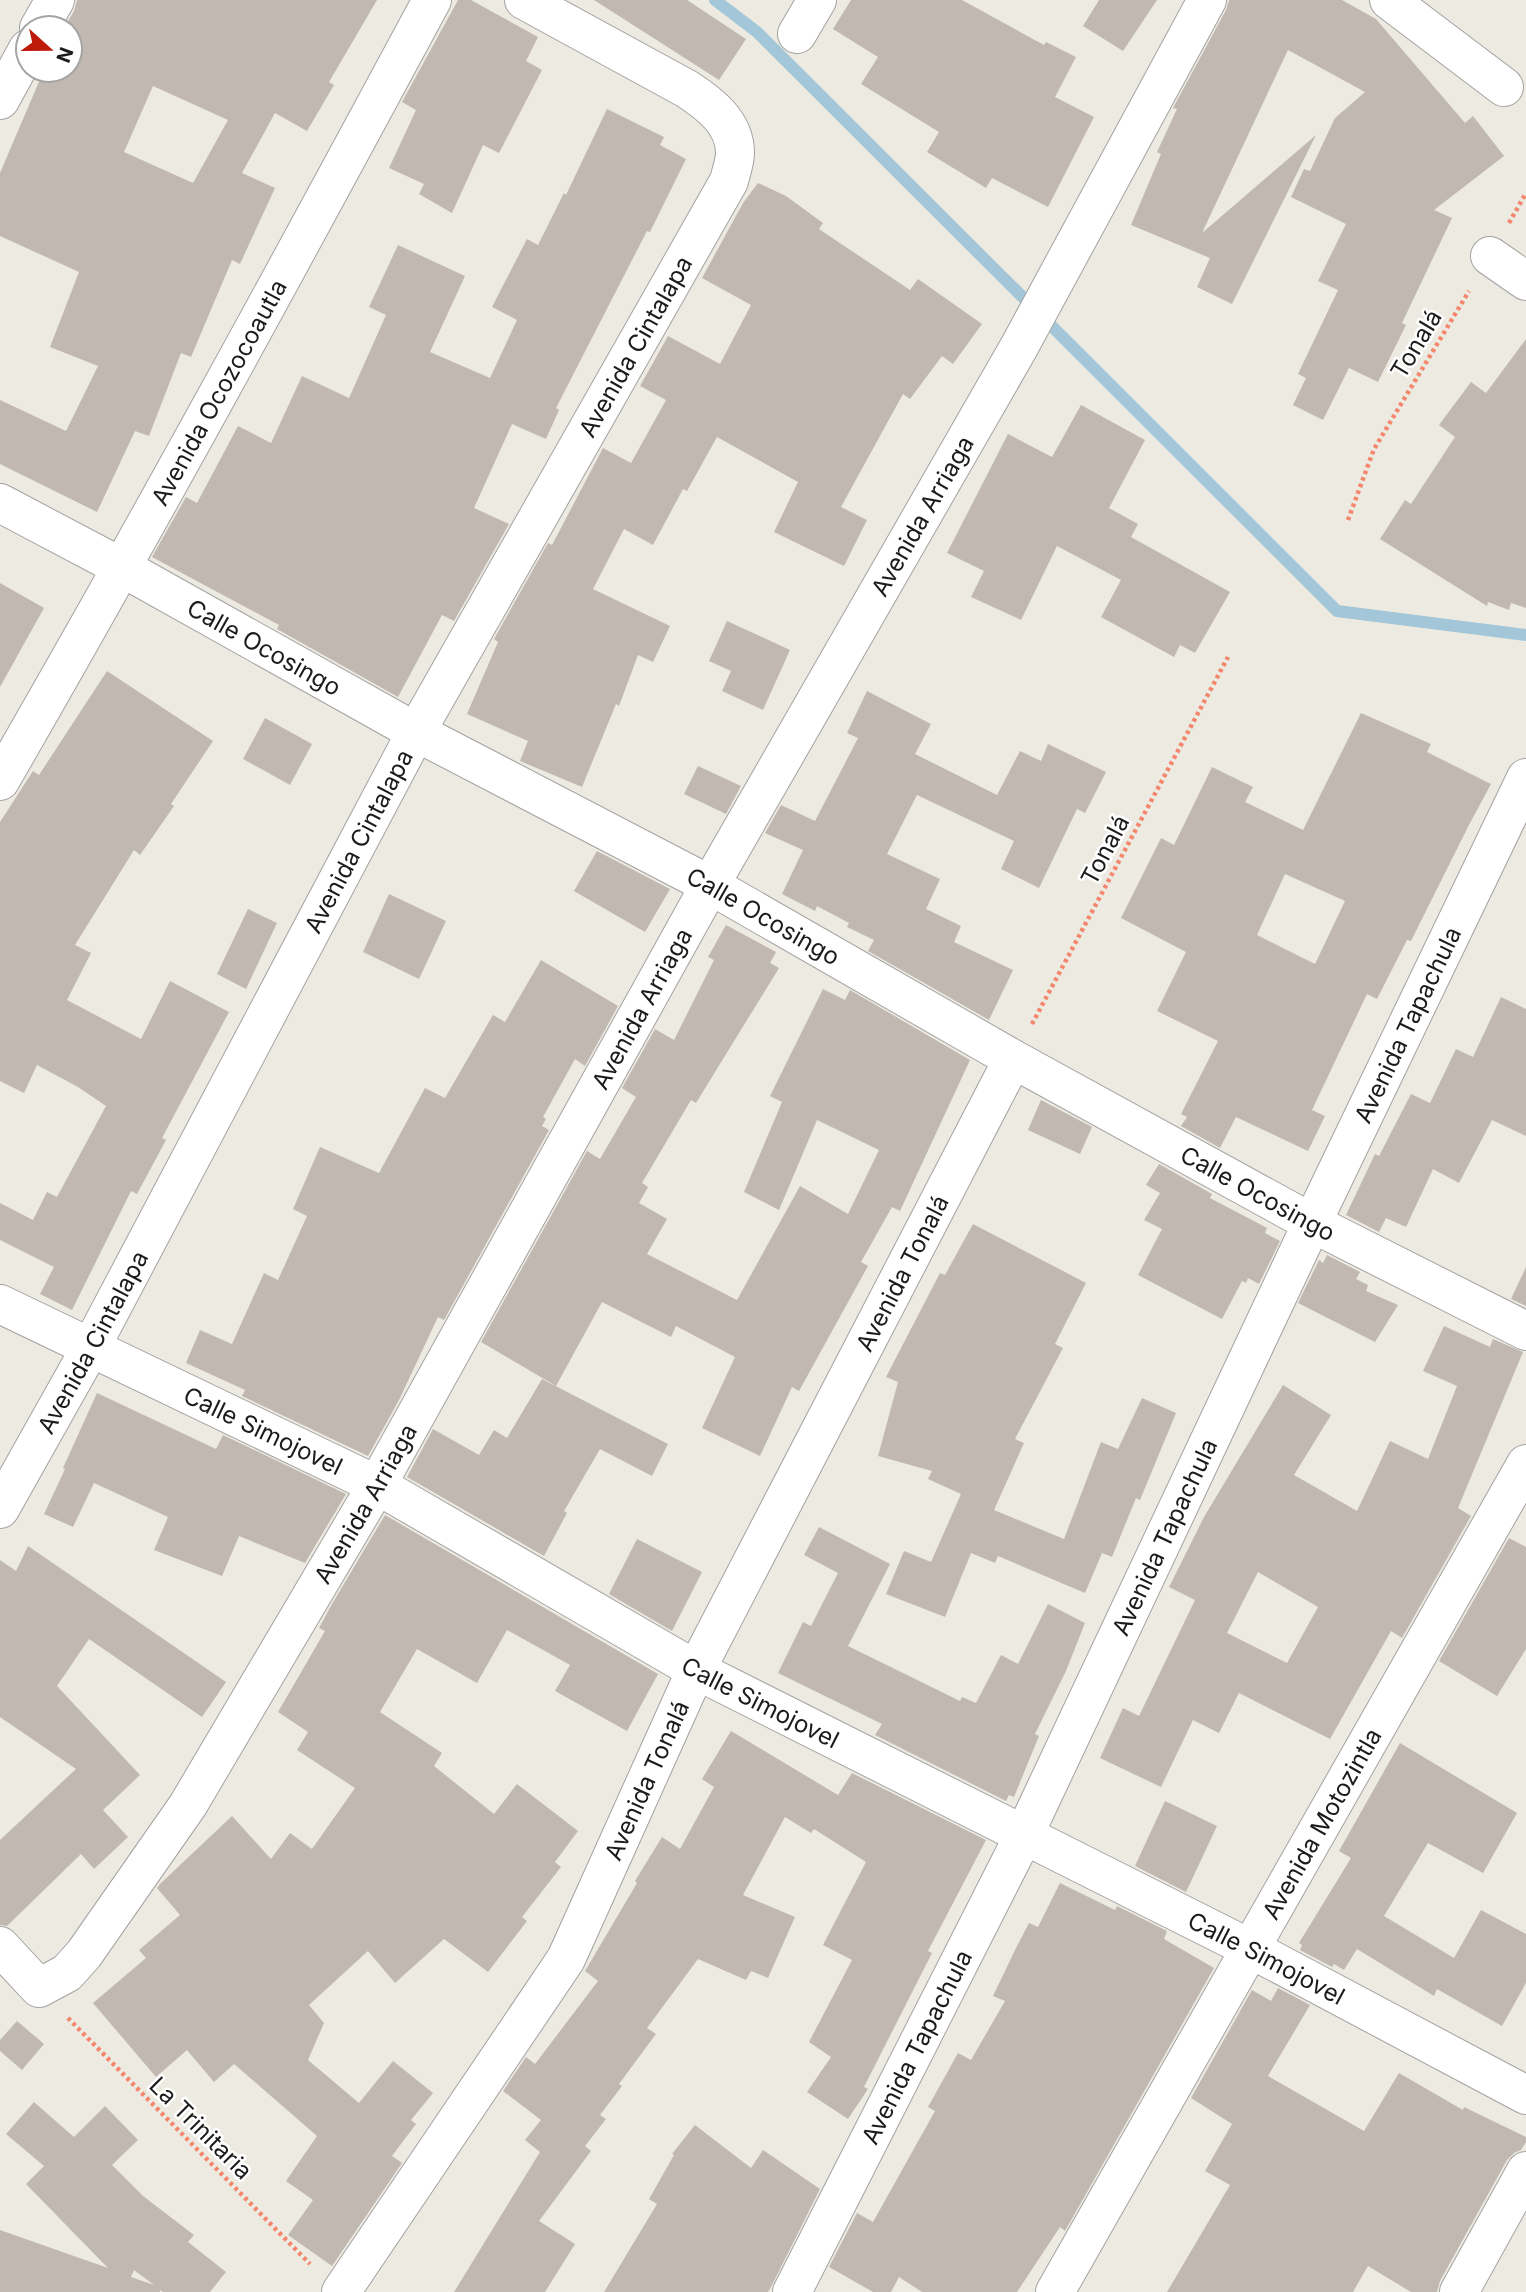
<svg xmlns="http://www.w3.org/2000/svg" width="1526" height="2292" font-family="Inter,sans-serif">
<style>
.lines{fill:none;stroke-linecap:round;stroke-linejoin:round}
.stream{stroke:#a3c7d9;stroke-width:12}
.building{fill:#c1b9b1;fill-rule:evenodd}
.minor-casing{stroke:#a2a2a2;stroke-width:40}
.tertiary-casing{stroke:#a2a2a2;stroke-width:40}
.path{stroke:#f3866c;stroke-width:4.5;stroke-dasharray:3.5 3.5;stroke-linecap:butt}
.minor{stroke:#fff;stroke-width:38}
.tertiary{stroke:#fff;stroke-width:38}
.labels{text-anchor:middle;dominant-baseline:central;stroke-width:5;stroke-linejoin:round;paint-order:stroke}
.street-label{font-size:24px;fill:#1b1b1b;stroke:#fff}
</style>
<rect width="100%" height="100%" fill="#eceae1"/>
<g class="lines">
<path class="stream" d="M 715,0 L 757,32 L 1337,611 L 1526,635"/>
</g>
<g class="building">
<path d="M 77,0 L 377,0 L 329,82 L 334,85 L 307,131 L 275,113 L 242,173 L 275,188 L 240,264 L 232,260 L 191,357 L 181,353 L 149,436 L 135,431 L 97,512 L 0,464 L 0,400 L 66,431 L 98,366 L 50,347 L 79,272 L 0,236 L 0,173 L 44,70 L 70,70 L 70,28 L 64,28 L 74,11 ZM 153,86 L 228,120 L 193,183 L 124,152 Z"/>
<path d="M 458,0 L 471,0 L 538,37 L 526,61 L 542,70 L 499,153 L 483,145 L 452,213 L 419,194 L 424,184 L 389,168 L 416,110 L 402,102 Z"/>
<path d="M 594,0 L 687,0 L 746,39 L 719,80 Z"/>
<path d="M 851,0 L 962,0 L 1044,45 L 1046,42 L 1076,57 L 1055,97 L 1094,117 L 1048,207 L 992,178 L 986,188 L 927,152 L 939,132 L 861,84 L 878,57 L 833,29 Z"/>
<path d="M 1099,0 L 1157,0 L 1123,51 L 1083,26 Z"/>
<path d="M 1229,0 L 1342,0 L 1376,19 L 1465,123 L 1473,116 L 1504,156 L 1434,210 L 1452,218 L 1402,323 L 1406,325 L 1378,382 L 1349,368 L 1323,420 L 1293,405 L 1306,378 L 1298,374 L 1338,290 L 1318,281 L 1346,224 L 1291,197 L 1304,169 L 1310,171 L 1335,118 L 1365,92 L 1288,50 L 1202,233 L 1316,135 L 1232,304 L 1197,287 L 1210,258 L 1131,225 L 1161,154 L 1157,152 L 1177,109 L 1173,108 L 1226,10 Z"/>
<path d="M 607,109 L 664,137 L 660,145 L 686,159 L 650,232 L 647,231 L 556,408 L 559,410 L 546,439 L 512,424 L 474,508 L 509,524 L 454,621 L 442,615 L 398,697 L 277,629 L 279,625 L 152,557 L 186,497 L 197,503 L 238,426 L 271,443 L 302,376 L 349,398 L 386,315 L 369,307 L 398,245 L 465,276 L 430,352 L 490,378 L 517,320 L 492,307 L 527,239 L 538,245 L 564,193 L 566,195 Z"/>
<path d="M 758,183 L 786,196 L 823,223 L 819,229 L 910,290 L 918,279 L 982,324 L 953,364 L 942,356 L 910,399 L 903,394 L 841,507 L 867,520 L 844,566 L 774,532 L 798,482 L 717,437 L 687,491 L 683,489 L 653,545 L 624,529 L 593,589 L 670,626 L 653,662 L 638,655 L 619,706 L 616,704 L 582,787 L 520,761 L 528,741 L 467,714 L 498,642 L 494,639 L 548,543 L 552,545 L 603,448 L 631,463 L 666,400 L 640,386 L 668,336 L 720,364 L 751,305 L 702,278 L 743,203 Z"/>
<path d="M 1526,339 L 1526,608 L 1511,603 L 1509,610 L 1488,602 L 1487,606 L 1380,539 L 1405,500 L 1411,504 L 1455,437 L 1439,425 L 1471,382 L 1486,393 Z"/>
<path d="M 1081,405 L 1145,440 L 1109,508 L 1138,524 L 1131,537 L 1230,592 L 1195,653 L 1180,645 L 1174,657 L 1101,617 L 1121,580 L 1057,546 L 1021,620 L 971,597 L 984,571 L 947,553 L 1008,434 L 1052,457 Z"/>
<path d="M 0,583 L 44,608 L 0,687 Z"/>
<path d="M 727,621 L 790,650 L 763,710 L 722,691 L 731,671 L 709,661 Z"/>
<path d="M 107,671 L 213,741 L 171,804 L 174,806 L 140,855 L 134,850 L 75,945 L 91,953 L 67,1000 L 141,1039 L 170,981 L 229,1012 L 162,1138 L 166,1140 L 137,1194 L 131,1191 L 72,1310 L 40,1294 L 54,1267 L 0,1240 L 0,1203 L 33,1220 L 47,1192 L 57,1197 L 106,1106 L 78,1087 L 37,1065 L 24,1093 L 0,1081 L 0,822 L 33,771 L 39,775 Z"/>
<path d="M 867,691 L 931,724 L 915,754 L 997,795 L 1020,751 L 1041,761 L 1048,744 L 1106,772 L 1085,813 L 1077,809 L 1039,888 L 1001,869 L 1014,841 L 917,795 L 887,854 L 940,879 L 926,909 L 961,926 L 954,942 L 1013,970 L 989,1020 L 868,951 L 874,940 L 847,927 L 849,923 L 817,906 L 815,911 L 782,894 L 803,850 L 765,833 L 781,805 L 815,821 L 858,738 L 847,733 Z"/>
<path d="M 1361,713 L 1431,744 L 1427,752 L 1491,784 L 1470,823 L 1411,941 L 1407,940 L 1377,999 L 1367,994 L 1312,1110 L 1325,1116 L 1308,1151 L 1236,1117 L 1220,1148 L 1181,1126 L 1187,1117 L 1181,1114 L 1218,1041 L 1157,1011 L 1186,952 L 1121,918 L 1161,838 L 1174,845 L 1212,767 L 1253,787 L 1245,802 L 1303,830 ZM 1285,874 L 1345,901 L 1315,964 L 1257,935 Z"/>
<path d="M 265,718 L 312,744 L 290,785 L 243,759 Z"/>
<path d="M 698,766 L 741,786 L 726,814 L 684,794 Z"/>
<path d="M 597,851 L 670,889 L 645,932 L 574,891 Z"/>
<path d="M 389,894 L 446,921 L 419,979 L 363,952 Z"/>
<path d="M 248,909 L 277,923 L 246,989 L 217,974 Z"/>
<path d="M 726,925 L 776,952 L 770,963 L 779,968 L 696,1103 L 691,1100 L 642,1183 L 648,1187 L 639,1203 L 667,1219 L 647,1254 L 737,1300 L 800,1186 L 848,1214 L 879,1150 L 817,1120 L 779,1210 L 744,1192 L 782,1102 L 770,1096 L 823,989 L 845,1000 L 850,990 L 970,1060 L 900,1211 L 892,1207 L 861,1262 L 868,1266 L 799,1391 L 792,1387 L 760,1456 L 702,1428 L 735,1357 L 676,1326 L 671,1337 L 602,1302 L 556,1386 L 481,1342 L 587,1151 L 600,1159 L 636,1097 L 622,1088 L 655,1029 L 674,1040 L 714,960 L 708,957 Z"/>
<path d="M 541,960 L 618,1006 L 585,1066 L 575,1059 L 543,1117 L 546,1119 L 542,1126 L 549,1130 L 444,1320 L 438,1317 L 399,1400 L 368,1456 L 242,1396 L 245,1390 L 186,1363 L 200,1330 L 232,1344 L 264,1273 L 278,1280 L 307,1216 L 293,1209 L 320,1147 L 379,1173 L 425,1088 L 445,1098 L 493,1015 L 505,1022 Z"/>
<path d="M 1501,997 L 1526,1009 L 1526,1136 L 1492,1120 L 1459,1183 L 1433,1169 L 1406,1227 L 1386,1218 L 1379,1232 L 1346,1215 L 1375,1154 L 1379,1156 L 1411,1094 L 1430,1103 L 1456,1049 L 1473,1057 Z"/>
<path d="M 1041,1100 L 1092,1127 L 1080,1154 L 1028,1130 Z"/>
<path d="M 1159,1164 L 1212,1194 L 1210,1198 L 1267,1228 L 1265,1233 L 1280,1241 L 1259,1284 L 1248,1278 L 1246,1283 L 1242,1281 L 1222,1319 L 1138,1275 L 1162,1229 L 1144,1220 L 1160,1193 L 1146,1185 Z"/>
<path d="M 973,1224 L 1086,1283 L 1055,1344 L 1063,1348 L 1015,1439 L 1024,1443 L 994,1510 L 1064,1539 L 1101,1442 L 1118,1449 L 1142,1398 L 1176,1413 L 1140,1500 L 1136,1498 L 1112,1557 L 1102,1553 L 1085,1593 L 998,1556 L 995,1563 L 971,1553 L 945,1617 L 886,1594 L 904,1551 L 931,1562 L 961,1494 L 928,1479 L 932,1471 L 878,1456 L 898,1382 L 886,1377 L 940,1273 L 945,1275 Z"/>
<path d="M 1327,1255 L 1360,1272 L 1356,1279 L 1368,1285 L 1366,1291 L 1398,1305 L 1375,1342 L 1298,1303 L 1319,1260 L 1323,1263 Z"/>
<path d="M 1526,1267 L 1526,1306 L 1511,1299 Z"/>
<path d="M 1444,1326 L 1490,1347 L 1493,1339 L 1523,1352 L 1458,1508 L 1471,1516 L 1402,1638 L 1391,1631 L 1330,1739 L 1239,1693 L 1219,1733 L 1193,1720 L 1161,1787 L 1100,1758 L 1123,1708 L 1139,1716 L 1195,1600 L 1169,1587 L 1204,1517 L 1283,1385 L 1331,1415 L 1294,1475 L 1357,1511 L 1390,1441 L 1428,1459 L 1457,1386 L 1423,1371 ZM 1258,1572 L 1318,1607 L 1287,1663 L 1227,1633 Z"/>
<path d="M 542,1379 L 668,1444 L 652,1476 L 600,1449 L 564,1511 L 567,1513 L 544,1556 L 407,1477 L 433,1429 L 479,1455 L 494,1430 L 507,1438 Z"/>
<path d="M 97,1393 L 216,1449 L 223,1435 L 346,1494 L 305,1563 L 239,1536 L 222,1576 L 154,1550 L 168,1517 L 94,1483 L 73,1527 L 44,1514 L 65,1469 L 63,1468 Z"/>
<path d="M 385,1515 L 658,1674 L 627,1731 L 555,1691 L 570,1665 L 507,1630 L 477,1683 L 417,1649 L 380,1712 L 442,1753 L 434,1766 L 494,1814 L 517,1784 L 578,1831 L 555,1862 L 561,1867 L 522,1917 L 527,1921 L 488,1972 L 444,1939 L 395,1983 L 368,1951 L 309,2005 L 324,2023 L 308,2060 L 359,2103 L 393,2061 L 433,2093 L 411,2120 L 416,2124 L 392,2156 L 402,2163 L 332,2266 L 288,2235 L 313,2200 L 286,2181 L 317,2136 L 234,2064 L 214,2082 L 187,2050 L 156,2077 L 93,2003 L 146,1958 L 139,1950 L 180,1915 L 157,1888 L 160,1884 L 232,1816 L 271,1859 L 290,1833 L 312,1849 L 355,1788 L 297,1750 L 308,1732 L 278,1712 L 325,1631 L 319,1628 L 332,1604 Z"/>
<path d="M 819,1527 L 890,1564 L 848,1646 L 960,1701 L 962,1697 L 976,1703 L 1001,1655 L 1018,1664 L 1048,1604 L 1085,1623 L 1066,1671 L 1035,1734 L 1039,1736 L 1014,1797 L 1009,1795 L 1006,1801 L 875,1735 L 882,1724 L 778,1673 L 803,1622 L 811,1626 L 838,1573 L 804,1555 Z"/>
<path d="M 1509,1538 L 1526,1547 L 1526,1649 L 1497,1696 L 1439,1661 Z"/>
<path d="M 637,1539 L 702,1572 L 672,1631 L 609,1594 Z"/>
<path d="M 28,1546 L 226,1682 L 202,1717 L 89,1639 L 57,1686 L 140,1775 L 103,1810 L 128,1837 L 94,1869 L 81,1854 L 7,1926 L 0,1925 L 0,1840 L 76,1769 L 0,1717 L 0,1560 L 16,1571 Z"/>
<path d="M 731,1731 L 838,1795 L 852,1773 L 986,1840 L 928,1951 L 932,1953 L 864,2087 L 868,2089 L 848,2119 L 807,2092 L 831,2057 L 809,2042 L 852,1960 L 823,1945 L 866,1862 L 814,1829 L 811,1833 L 785,1817 L 743,1895 L 795,1917 L 768,1978 L 751,1971 L 746,1980 L 698,1959 L 647,2028 L 656,2034 L 619,2084 L 622,2086 L 600,2115 L 606,2119 L 585,2146 L 591,2151 L 539,2221 L 575,2244 L 545,2292 L 454,2292 L 540,2152 L 525,2140 L 541,2120 L 503,2091 L 526,2057 L 535,2064 L 598,1981 L 585,1971 L 637,1883 L 635,1881 L 662,1837 L 680,1849 L 714,1787 L 702,1779 Z"/>
<path d="M 1400,1743 L 1517,1813 L 1483,1873 L 1428,1843 L 1384,1916 L 1454,1958 L 1481,1910 L 1526,1934 L 1526,1983 L 1502,2026 L 1437,1989 L 1434,1996 L 1357,1949 L 1344,1970 L 1334,1964 L 1332,1967 L 1300,1950 L 1302,1945 L 1299,1943 L 1351,1858 L 1339,1851 Z"/>
<path d="M 1165,1801 L 1217,1826 L 1186,1892 L 1135,1866 Z"/>
<path d="M 1060,1883 L 1115,1910 L 1117,1906 L 1167,1931 L 1164,1939 L 1214,1968 L 1065,2231 L 1060,2227 L 1017,2292 L 922,2292 L 899,2277 L 891,2292 L 873,2292 L 829,2267 L 857,2213 L 873,2222 L 935,2111 L 928,2107 L 958,2053 L 971,2060 L 1005,2001 L 993,1996 L 1016,1948 L 1029,1923 L 1038,1927 Z"/>
<path d="M 1278,1988 L 1310,2005 L 1268,2076 L 1364,2131 L 1399,2073 L 1463,2110 L 1464,2107 L 1526,2137 L 1526,2142 L 1521,2150 L 1514,2153 L 1507,2160 L 1440,2281 L 1437,2292 L 1411,2292 L 1368,2266 L 1353,2292 L 1167,2292 L 1230,2185 L 1205,2171 L 1232,2124 L 1191,2098 L 1252,1990 L 1271,2001 Z"/>
<path d="M 17,2021 L 44,2044 L 22,2070 L 0,2051 L 0,2040 Z"/>
<path d="M 34,2102 L 74,2137 L 105,2106 L 138,2140 L 112,2165 L 143,2196 L 194,2235 L 188,2242 L 226,2272 L 210,2292 L 163,2292 L 160,2290 L 160,2292 L 0,2292 L 0,2230 L 108,2268 L 26,2184 L 44,2166 L 6,2134 ZM 134,2270 L 154,2285 L 131,2277 Z"/>
<path d="M 695,2125 L 751,2168 L 763,2150 L 820,2189 L 771,2287 L 768,2292 L 604,2292 L 657,2204 L 649,2199 L 674,2155 L 672,2154 Z"/>
</g>
<g class="lines">
<g class="minor-casing">
<g id="minor">
<path d="M 1389,0 L 1504,87"/>
<path d="M 797,34 L 817,0"/>
<path d="M 1490,256 L 1526,281"/>
<path id="s1" d="M 0,503 L 123,568 L 416,732 L 710,885 L 1013,1059 L 1312,1223 L 1526,1331"/>
<path id="s2" d="M 0,781 C 149,523 291,262 432,0"/>
<path id="s3" d="M 0,1304 L 377,1485 L 696,1670 L 1251,1949 L 1526,2095"/>
<path id="s4" d="M 0,1509 L 91,1347 L 416,732 L 729,181 C 731,172 735,162 735,153 C 735,123 710,104 687,89 L 524,0"/>
<path id="s5" d="M 0,1946 L 39,1988 L 67,1973 L 84,1954 L 188,1805 L 377,1485 L 710,885 L 1019,347 L 1207,0"/>
<path id="s6" d="M 341,2292 L 566,1959 L 696,1670 L 1013,1059"/>
<path id="s7" d="M 792,2292 L 1024,1835 L 1312,1223 L 1526,778"/>
<path id="s8" d="M 1055,2292 L 1526,1464"/>
<path d="M 1459,2292 L 1526,2171"/>
</g>
</g>
<g class="tertiary-casing">
<g id="tertiary">
<path d="M 39,28 L 55,0"/>
<path d="M 0,100 L 28,49"/>
</g>
</g>
<g class="path">
<path d="M 1509,223 L 1526,193"/>
<path d="M 1348,520 L 1374,449 L 1469,291"/>
<path d="M 1032,1024 L 1228,657"/>
<path d="M 68,2018 L 310,2264"/>
</g>
<use href="#minor" class="minor"/>
<use href="#tertiary" class="tertiary"/>
</g>
<g class="labels">
<g class="street-label">
<text transform="translate(1416 344) rotate(-59)">Tonalá</text>
<text stroke="none"><textPath href="#s4" startOffset="1325">Avenida Cintalapa</textPath></text>
<text stroke="none"><textPath href="#s2" startOffset="446">Avenida Ocozocoautla</textPath></text>
<text stroke="none"><textPath href="#s5" startOffset="1780">Avenida Arriaga</textPath></text>
<text stroke="none"><textPath href="#s1" startOffset="301">Calle Ocosingo</textPath></text>
<text stroke="none"><textPath href="#s4" startOffset="758">Avenida Cintalapa</textPath></text>
<text transform="translate(1105 850) rotate(-62)">Tonalá</text>
<text stroke="none"><textPath href="#s1" startOffset="868">Calle Ocosingo</textPath></text>
<text stroke="none"><textPath href="#s5" startOffset="1213">Avenida Arriaga</textPath></text>
<text stroke="none"><textPath href="#s7" startOffset="1409">Avenida Tapachula</textPath></text>
<text stroke="none"><textPath href="#s1" startOffset="1435">Calle Ocosingo</textPath></text>
<text stroke="none"><textPath href="#s6" startOffset="1166">Avenida Tonalá</textPath></text>
<text stroke="none"><textPath href="#s4" startOffset="191">Avenida Cintalapa</textPath></text>
<text stroke="none"><textPath href="#s3" startOffset="292">Calle Simojovel</textPath></text>
<text stroke="none"><textPath href="#s5" startOffset="646">Avenida Arriaga</textPath></text>
<text stroke="none"><textPath href="#s7" startOffset="842">Avenida Tapachula</textPath></text>
<text stroke="none"><textPath href="#s3" startOffset="859">Calle Simojovel</textPath></text>
<text stroke="none"><textPath href="#s6" startOffset="598">Avenida Tonalá</textPath></text>
<text stroke="none"><textPath href="#s8" startOffset="539">Avenida Motozintla</textPath></text>
<text stroke="none"><textPath href="#s3" startOffset="1426">Calle Simojovel</textPath></text>
<text stroke="none"><textPath href="#s7" startOffset="275">Avenida Tapachula</textPath></text>
<text transform="translate(201 2128) rotate(45)">La Trinitaria</text>
</g>
</g>
<g transform="translate(49 49) rotate(111)"><circle r="33" fill="#ffffff" stroke="#a4a4a4" stroke-width="2"/>
<path d="M0-5L12 26L0 18L-12 26Z" fill="#be1a09"/>
<text y="-10" font-size="19" font-weight="bold" text-anchor="middle" fill="#1b1b1b">N</text>
</g>
</svg>
